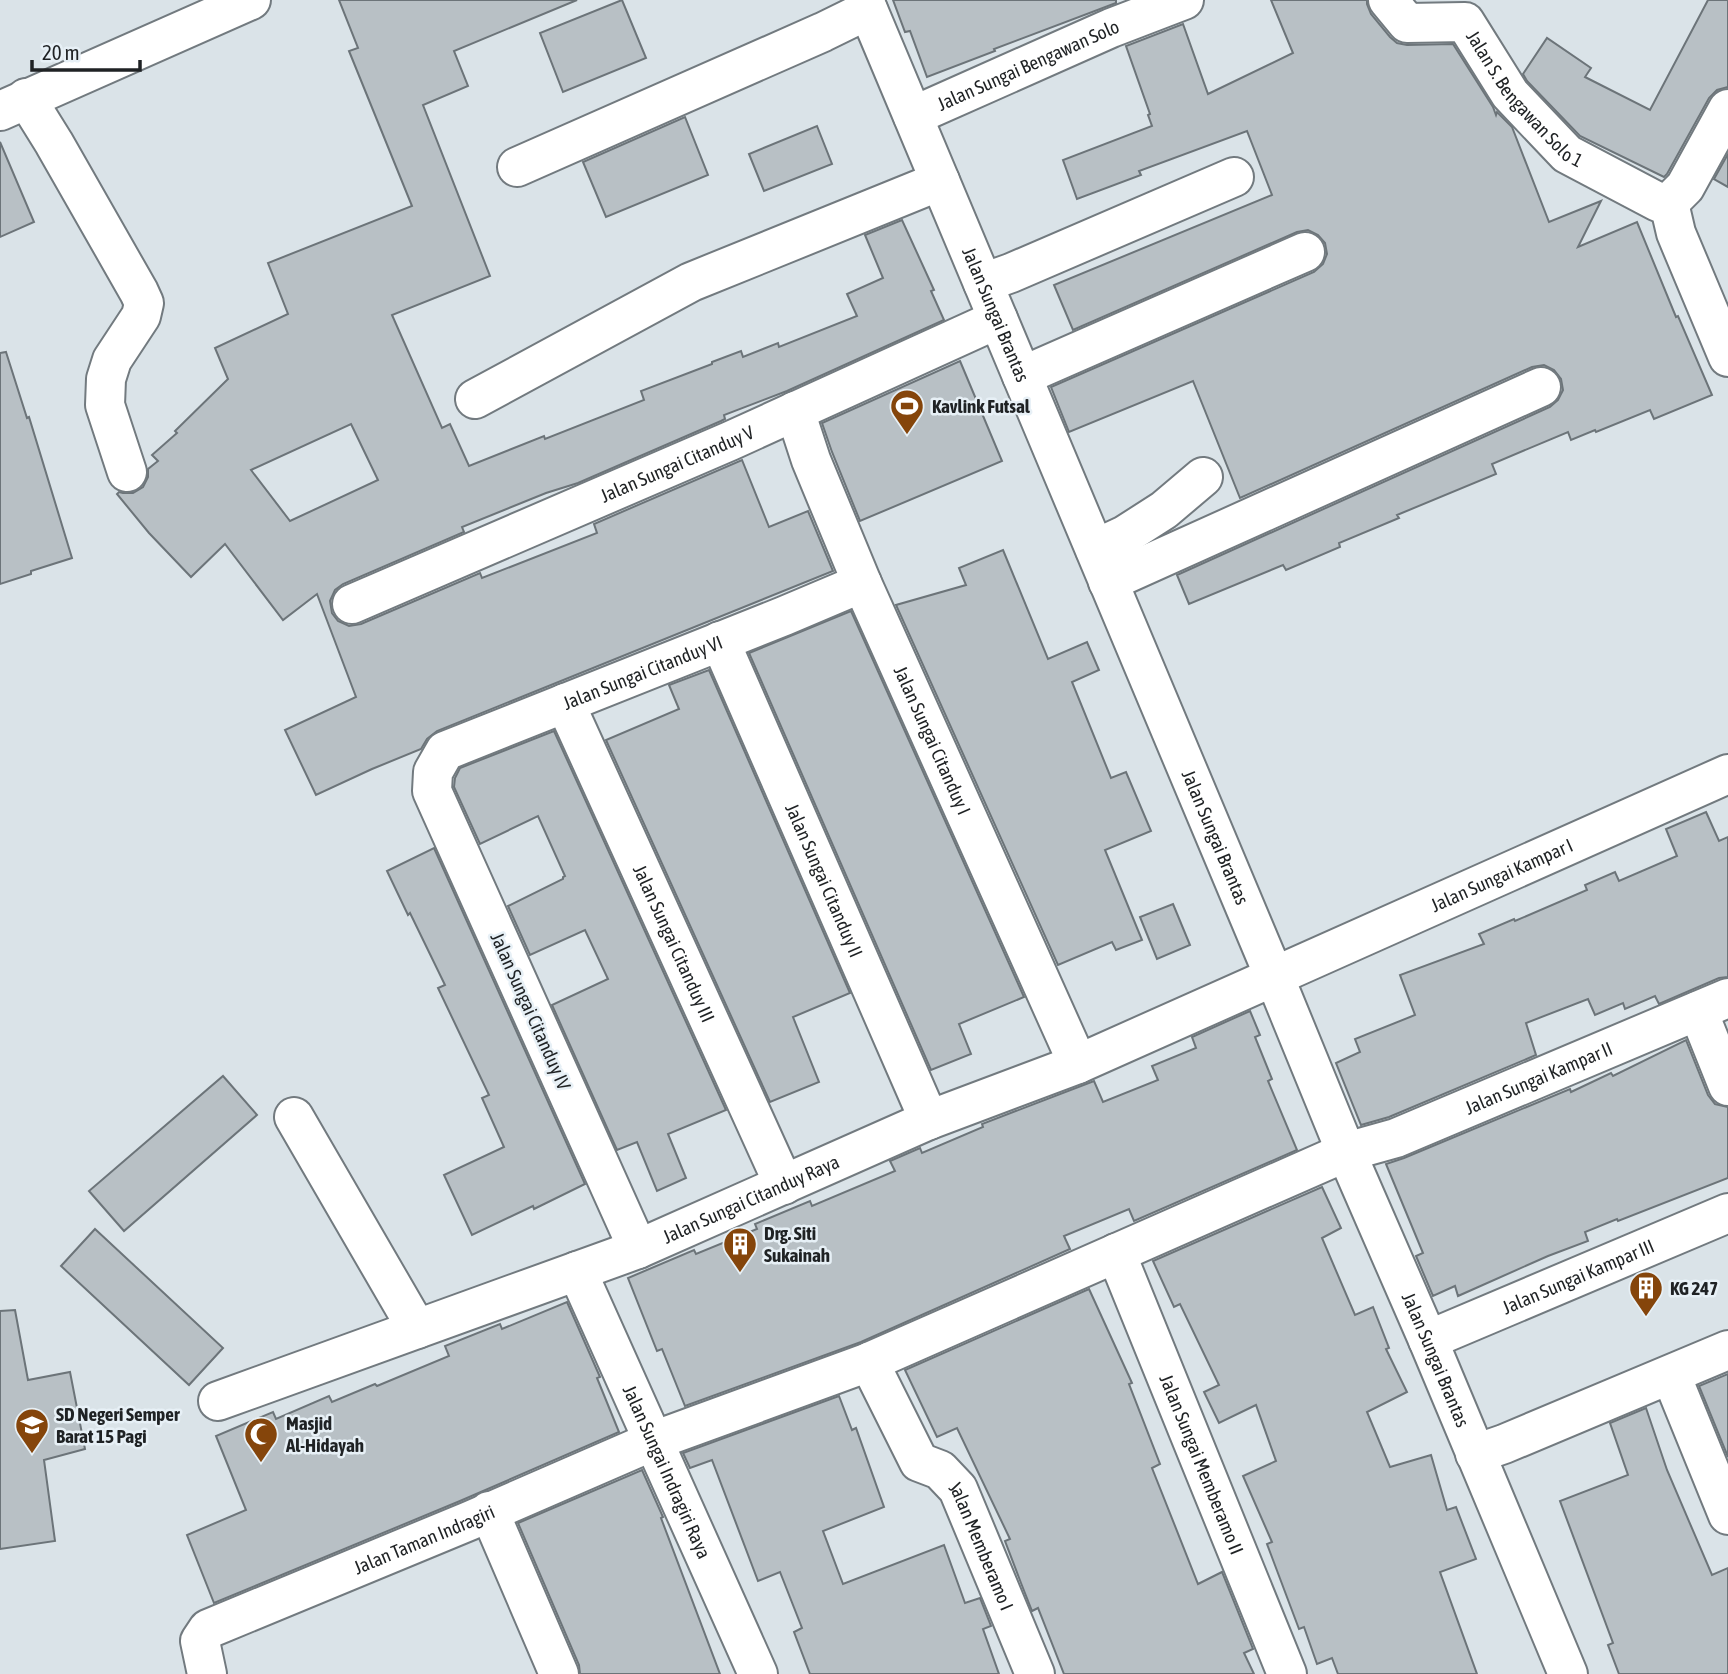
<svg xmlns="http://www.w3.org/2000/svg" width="1728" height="1674" font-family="'Asap Condensed',sans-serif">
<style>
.building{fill:#b8c0c5;stroke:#6c7479;stroke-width:2;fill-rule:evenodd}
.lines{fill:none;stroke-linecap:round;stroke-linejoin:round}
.minor-casing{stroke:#727a7f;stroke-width:42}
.minor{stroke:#fff;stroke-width:38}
.labels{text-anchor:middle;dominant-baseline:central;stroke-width:5;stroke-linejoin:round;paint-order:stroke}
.street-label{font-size:19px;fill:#1f2224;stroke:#e7f0f6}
.poi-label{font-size:19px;font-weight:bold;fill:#1f2224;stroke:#e7f0f6;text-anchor:start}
</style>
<rect width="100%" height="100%" fill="#dae3e8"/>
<g class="building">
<path d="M 339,0 L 577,0 L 454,51 L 468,86 L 423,105 L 490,276 L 392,315 L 442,428 L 450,424 L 469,466 L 544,436 L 545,439 L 644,400 L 641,391 L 712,364 L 712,362 L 741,351 L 743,357 L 778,343 L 779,347 L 857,316 L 847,294 L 883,278 L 865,235 L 902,220 L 934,290 L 931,291 L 944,320 L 787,391 L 724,415 L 725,419 L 721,421 L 578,483 L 546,493 L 462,527 L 464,532 L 343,584 L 335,590 L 330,601 L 332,613 L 338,621 L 349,626 L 361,624 L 480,573 L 482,578 L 597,533 L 594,524 L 742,460 L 769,527 L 808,511 L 833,571 L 437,731 L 427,739 L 421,749 L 372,769 L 316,795 L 285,730 L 356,697 L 317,594 L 283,620 L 225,544 L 191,577 L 149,533 L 117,494 L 119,492 L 123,493 L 133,493 L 143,487 L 148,477 L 148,469 L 158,461 L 152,455 L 177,433 L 175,431 L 228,379 L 215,348 L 288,314 L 268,263 L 412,206 L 349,51 L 358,48 ZM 351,424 L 378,480 L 290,521 L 251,470 Z"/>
<path d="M 622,0 L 646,58 L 563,92 L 540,33 Z"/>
<path d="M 893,0 L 1116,0 L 1116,3 L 994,49 L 995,51 L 927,77 L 910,31 L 905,32 Z"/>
<path d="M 1271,0 L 1367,0 L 1367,4 L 1371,14 L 1390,37 L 1397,43 L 1407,45 L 1453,44 L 1493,107 L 1496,115 L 1497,112 L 1512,127 L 1549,222 L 1601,201 L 1578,247 L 1637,222 L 1676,317 L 1678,316 L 1712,395 L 1654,419 L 1650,410 L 1596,432 L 1595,430 L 1571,440 L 1568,432 L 1492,464 L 1496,474 L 1397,515 L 1399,518 L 1339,543 L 1340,547 L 1286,570 L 1283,565 L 1189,604 L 1177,575 L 1550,407 L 1558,400 L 1563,390 L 1561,379 L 1554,370 L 1544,365 L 1532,367 L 1240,498 L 1193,381 L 1069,432 L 1051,387 L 1314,272 L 1323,264 L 1327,254 L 1325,243 L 1318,235 L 1308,230 L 1297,232 L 1073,330 L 1054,285 L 1272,195 L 1247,131 L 1139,171 L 1141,175 L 1077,199 L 1063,160 L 1152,126 L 1148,115 L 1150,114 L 1126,46 L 1183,24 L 1208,94 L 1293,53 Z"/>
<path d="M 1708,0 L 1728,0 L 1728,87 L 1717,90 L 1709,98 L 1667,174 L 1664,177 L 1580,136 L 1527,81 L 1523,74 L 1547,38 L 1591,68 L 1585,77 L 1650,110 Z"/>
<path d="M 685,117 L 708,175 L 606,217 L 583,162 Z"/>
<path d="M 817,126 L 832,164 L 764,191 L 749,154 Z"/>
<path d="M 0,142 L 34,222 L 0,237 Z"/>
<path d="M 1728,154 L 1728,187 L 1714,179 Z"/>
<path d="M 6,352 L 27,418 L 29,417 L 72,558 L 31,571 L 31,574 L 0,584 L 0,353 Z"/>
<path d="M 960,361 L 1002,461 L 860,521 L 832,452 L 822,423 Z"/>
<path d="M 1003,550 L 1048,659 L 1087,642 L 1099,670 L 1072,682 L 1111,778 L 1126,772 L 1151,831 L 1105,850 L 1142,940 L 1116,950 L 1112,942 L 1058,965 L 896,605 L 966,585 L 959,568 Z"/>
<path d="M 851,611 L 1024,997 L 959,1024 L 971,1054 L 931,1070 L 749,653 Z"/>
<path d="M 709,670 L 850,993 L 793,1017 L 819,1082 L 770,1102 L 606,740 L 679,709 L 669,685 Z"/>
<path d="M 554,731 L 726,1110 L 668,1134 L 686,1178 L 657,1191 L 637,1142 L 617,1150 L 552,1005 L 608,979 L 585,930 L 530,955 L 508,906 L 563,879 L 563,877 L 565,876 L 538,816 L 480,844 L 454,787 L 455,778 L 460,768 Z"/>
<path d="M 1706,812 L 1719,841 L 1728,837 L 1728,977 L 1719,978 L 1659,1004 L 1655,996 L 1625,1009 L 1623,1003 L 1595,1015 L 1588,999 L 1526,1023 L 1536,1055 L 1389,1117 L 1361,1125 L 1336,1063 L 1360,1052 L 1355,1039 L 1415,1015 L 1400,975 L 1484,944 L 1479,934 L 1514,919 L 1515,921 L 1587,890 L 1585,885 L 1615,872 L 1619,881 L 1677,856 L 1666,829 Z"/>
<path d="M 434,848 L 585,1184 L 534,1209 L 533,1206 L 472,1235 L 444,1175 L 504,1147 L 482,1098 L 489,1095 L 438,988 L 445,985 L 410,913 L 408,915 L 387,871 Z"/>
<path d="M 1173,904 L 1190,945 L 1157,959 L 1140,917 Z"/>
<path d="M 1250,1011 L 1260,1035 L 1255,1037 L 1272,1079 L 1268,1081 L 1297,1150 L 1134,1221 L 1129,1209 L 1064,1236 L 1070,1249 L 861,1342 L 685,1406 L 662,1349 L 657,1351 L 628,1278 L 694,1250 L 696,1254 L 757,1229 L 755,1224 L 810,1201 L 812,1206 L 895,1171 L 890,1161 L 920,1148 L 922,1153 L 983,1127 L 982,1124 L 1094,1081 L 1103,1102 L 1158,1080 L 1152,1066 L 1196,1048 L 1192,1037 Z"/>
<path d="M 1686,1040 L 1708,1095 L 1715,1104 L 1728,1107 L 1728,1178 L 1618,1221 L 1617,1219 L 1585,1232 L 1588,1241 L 1548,1256 L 1458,1296 L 1455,1286 L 1433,1296 L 1416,1256 L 1423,1253 L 1386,1164 L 1404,1158 L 1570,1089 L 1571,1092 L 1611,1073 L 1613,1076 Z"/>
<path d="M 223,1076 L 257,1115 L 124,1231 L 89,1191 Z"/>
<path d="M 1322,1187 L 1341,1228 L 1322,1238 L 1355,1315 L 1373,1307 L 1389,1348 L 1386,1349 L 1407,1392 L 1367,1412 L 1390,1467 L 1431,1455 L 1447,1510 L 1456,1507 L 1476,1559 L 1440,1572 L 1477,1674 L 1338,1674 L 1332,1658 L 1317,1664 L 1304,1627 L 1299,1629 L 1267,1544 L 1272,1542 L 1243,1476 L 1276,1461 L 1256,1405 L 1219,1423 L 1204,1392 L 1219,1385 L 1180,1304 L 1174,1307 L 1153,1261 Z"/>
<path d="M 95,1229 L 223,1348 L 189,1385 L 61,1266 Z"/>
<path d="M 1089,1289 L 1132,1383 L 1129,1384 L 1160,1464 L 1152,1468 L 1198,1584 L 1222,1572 L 1253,1649 L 1244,1653 L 1254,1674 L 1064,1674 L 1038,1608 L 1032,1611 L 1021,1583 L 1005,1541 L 1010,1539 L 957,1428 L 937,1437 L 905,1370 Z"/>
<path d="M 567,1302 L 600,1377 L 597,1378 L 619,1432 L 460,1501 L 214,1603 L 187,1535 L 246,1510 L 216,1436 L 273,1412 L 276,1419 L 329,1396 L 332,1402 L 375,1384 L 377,1386 L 449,1356 L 445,1346 L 500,1324 L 502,1329 Z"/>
<path d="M 15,1310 L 28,1380 L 70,1372 L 85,1449 L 44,1460 L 55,1541 L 0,1549 L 0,1311 Z"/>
<path d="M 1728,1374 L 1728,1457 L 1699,1386 Z"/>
<path d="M 839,1396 L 852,1430 L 856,1428 L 884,1507 L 823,1531 L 843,1584 L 944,1545 L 965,1603 L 980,1598 L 991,1626 L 983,1629 L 999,1674 L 810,1674 L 794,1632 L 802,1628 L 780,1572 L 758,1581 L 712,1460 L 690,1468 L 683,1453 Z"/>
<path d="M 1646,1408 L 1667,1470 L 1712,1575 L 1728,1568 L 1728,1674 L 1619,1674 L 1608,1645 L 1613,1643 L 1560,1501 L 1628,1475 L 1610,1423 Z"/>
<path d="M 642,1470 L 663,1517 L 661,1518 L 720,1674 L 580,1674 L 579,1665 L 518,1523 Z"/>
</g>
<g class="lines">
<g class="minor-casing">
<g id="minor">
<path id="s1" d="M 864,0 L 1274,976 L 1346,1152 L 1428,1340 L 1568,1674"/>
<path id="s2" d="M 1388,0 L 1407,23 L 1465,22 L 1510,94 L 1567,154 L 1658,202 L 1669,203"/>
<path d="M 26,98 L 54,143 L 139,292 L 144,303 L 141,316 L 112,360 L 106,379 L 105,405 L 127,472"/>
<path d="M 0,111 L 251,0"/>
<path id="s3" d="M 913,116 L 1111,28 L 1184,0"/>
<path d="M 517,167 L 823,32 L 868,10"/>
<path d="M 1669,203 L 1676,233 L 1728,357"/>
<path d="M 1669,203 L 1685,187 L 1728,109"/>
<path d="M 983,283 L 1011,273 L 1234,177"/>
<path d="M 1022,376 L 1305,252"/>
<path d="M 475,399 L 691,282 L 940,181"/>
<path id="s4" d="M 795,411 L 811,460 L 862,583 L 1078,1064"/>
<path d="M 1095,549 L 1125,535 L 1164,510 L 1203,477"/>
<path d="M 1108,582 L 1541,387"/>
<path id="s5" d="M 352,604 L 730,441 L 998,319"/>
<path id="s6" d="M 720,641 L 929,1120"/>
<path id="s7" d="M 565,703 L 784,1185"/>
<path d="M 1698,1011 L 1728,1086"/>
<path d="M 294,1117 L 417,1329"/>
<path id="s8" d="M 638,1249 L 432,791 L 433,772 L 445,751 L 784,616 L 862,583"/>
<path id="s9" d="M 1116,1253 L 1287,1674"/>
<path id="s10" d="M 577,1271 L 758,1674"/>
<path id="s11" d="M 1428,1340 L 1728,1213"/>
<path id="s12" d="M 869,1362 L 919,1462 L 940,1470 L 958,1489 L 1035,1674"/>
<path d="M 1671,1375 L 1728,1515"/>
<path id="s13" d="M 218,1401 L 638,1249 L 929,1120 L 1078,1064 L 1728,774"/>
<path d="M 1475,1454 L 1504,1444 L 1728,1350"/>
<path d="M 489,1511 L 559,1674"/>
<path id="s14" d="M 207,1674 L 200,1641 L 208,1629 L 469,1521 L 653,1441 L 869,1362 L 1346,1152 L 1396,1138 L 1728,998"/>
</g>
</g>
<use href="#minor" class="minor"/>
</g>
<defs>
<g id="stadium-pin" transform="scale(1.75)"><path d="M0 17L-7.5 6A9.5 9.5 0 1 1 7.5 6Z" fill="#85450b" stroke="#e7f0f6"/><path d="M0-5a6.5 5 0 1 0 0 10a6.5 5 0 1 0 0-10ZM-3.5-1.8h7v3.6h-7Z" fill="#fff"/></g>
<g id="building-pin" transform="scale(1.75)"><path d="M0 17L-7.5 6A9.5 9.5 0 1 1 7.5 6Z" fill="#85450b" stroke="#e7f0f6"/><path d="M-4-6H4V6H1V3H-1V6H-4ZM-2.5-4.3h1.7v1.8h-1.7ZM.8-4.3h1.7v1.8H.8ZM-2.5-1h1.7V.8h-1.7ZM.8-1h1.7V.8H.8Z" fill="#fff"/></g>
<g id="school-pin" transform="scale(1.75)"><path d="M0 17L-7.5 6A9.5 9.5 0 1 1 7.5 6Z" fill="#85450b" stroke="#e7f0f6"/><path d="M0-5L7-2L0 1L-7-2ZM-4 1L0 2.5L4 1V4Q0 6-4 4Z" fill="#fff"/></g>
<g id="mosque-pin" transform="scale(1.75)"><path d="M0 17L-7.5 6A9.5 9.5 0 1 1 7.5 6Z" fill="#85450b" stroke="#e7f0f6"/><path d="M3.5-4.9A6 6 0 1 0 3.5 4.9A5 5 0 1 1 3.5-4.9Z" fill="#fff"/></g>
</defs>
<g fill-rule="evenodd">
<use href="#stadium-pin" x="907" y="406"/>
<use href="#building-pin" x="740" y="1244"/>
<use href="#building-pin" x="1646" y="1288"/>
<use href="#school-pin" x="32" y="1425"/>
<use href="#mosque-pin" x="261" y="1434"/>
</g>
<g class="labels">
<g class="street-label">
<text stroke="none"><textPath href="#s3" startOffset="126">Jalan Sungai Bengawan Solo</textPath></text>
<text stroke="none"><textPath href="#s2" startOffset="186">Jalan S. Bengawan Solo 1</textPath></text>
<text stroke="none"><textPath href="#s1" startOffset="341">Jalan Sungai Brantas</textPath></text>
<text stroke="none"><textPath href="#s5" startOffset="354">Jalan Sungai Citanduy V</textPath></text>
<text stroke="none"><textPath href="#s8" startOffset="758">Jalan Sungai Citanduy VI</textPath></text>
<text stroke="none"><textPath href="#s4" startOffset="357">Jalan Sungai Citanduy I</textPath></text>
<text stroke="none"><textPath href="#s1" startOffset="908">Jalan Sungai Brantas</textPath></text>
<text stroke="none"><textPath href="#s13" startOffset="1388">Jalan Sungai Kampar I</textPath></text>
<text stroke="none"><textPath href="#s6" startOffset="261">Jalan Sungai Citanduy II</textPath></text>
<text stroke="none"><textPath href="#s7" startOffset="264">Jalan Sungai Citanduy III</textPath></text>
<text transform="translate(531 1011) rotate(66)">Jalan Sungai Citanduy IV</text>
<text stroke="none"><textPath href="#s14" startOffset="1489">Jalan Sungai Kampar II</textPath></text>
<text stroke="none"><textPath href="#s13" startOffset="570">Jalan Sungai Citanduy Raya</textPath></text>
<text stroke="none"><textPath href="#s11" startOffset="163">Jalan Sungai Kampar III</textPath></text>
<text stroke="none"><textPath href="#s1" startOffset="1475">Jalan Sungai Brantas</textPath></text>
<text stroke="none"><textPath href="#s9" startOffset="228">Jalan Sungai Memberamo II</textPath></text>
<text stroke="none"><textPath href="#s10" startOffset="220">Jalan Sungai Indragiri Raya</textPath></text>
<text stroke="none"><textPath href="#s14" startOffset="282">Jalan Taman Indragiri</textPath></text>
<text stroke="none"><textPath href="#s12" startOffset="222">Jalan Memberamo I</textPath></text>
</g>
<g class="poi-label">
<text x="932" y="406">Kavlink Futsal</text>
<text x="764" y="1233">Drg. Siti<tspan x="764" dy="22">Sukainah</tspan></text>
<text x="1670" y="1288">KG 247</text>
<text x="56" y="1414">SD Negeri Semper<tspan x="56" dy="22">Barat 15 Pagi</tspan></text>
<text x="286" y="1423">Masjid<tspan x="286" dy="22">Al-Hidayah</tspan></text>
</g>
</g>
<path d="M32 60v10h108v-10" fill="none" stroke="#1f2224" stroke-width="3.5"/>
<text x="42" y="60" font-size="21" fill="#1f2224" stroke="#e7f0f6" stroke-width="5" paint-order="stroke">20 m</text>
</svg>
